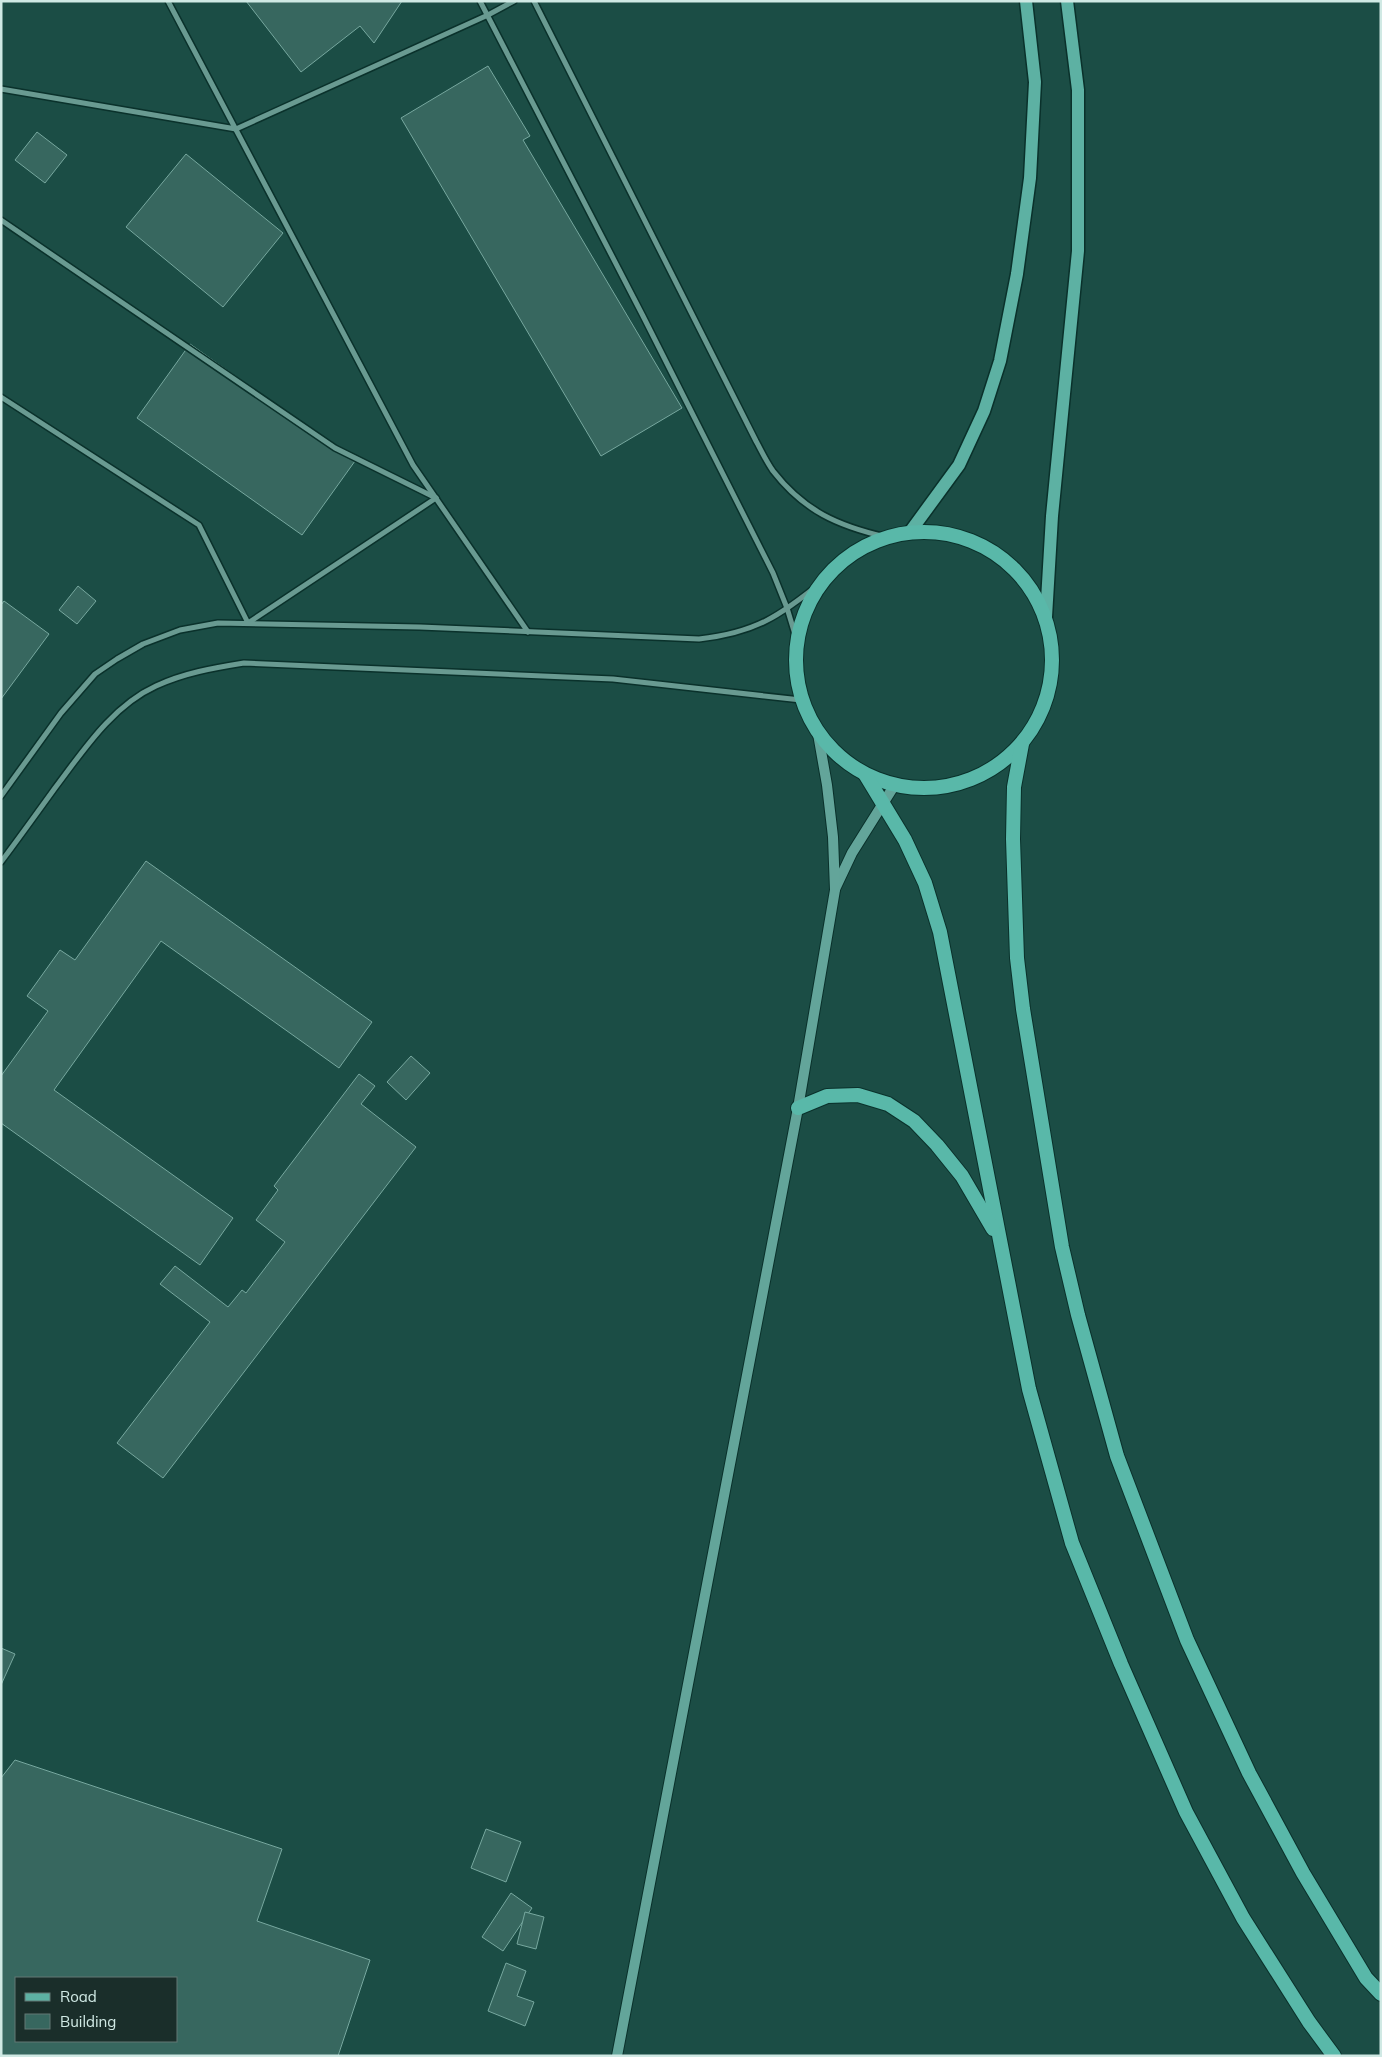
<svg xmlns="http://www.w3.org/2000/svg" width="1382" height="2057" font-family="Mulish,sans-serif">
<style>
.building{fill:#37675f;stroke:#77a89f;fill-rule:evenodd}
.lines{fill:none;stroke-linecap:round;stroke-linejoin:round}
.minor-casing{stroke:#0a312b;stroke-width:8}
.secondary-casing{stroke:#0a312b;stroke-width:12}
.primary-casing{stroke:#0a312b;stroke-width:15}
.trunk-casing{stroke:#0a312b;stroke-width:16}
.minor{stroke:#699a91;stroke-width:5}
.secondary{stroke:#63a59a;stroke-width:10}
.primary{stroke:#5db1a3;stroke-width:12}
.trunk{stroke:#59b8a9;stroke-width:14}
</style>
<rect width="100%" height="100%" fill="#1b4d45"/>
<g class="building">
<path d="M 246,1 L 402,1 L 374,43 L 360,26 L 301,72 Z"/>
<path d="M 488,66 L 530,136 L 523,140 L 682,408 L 601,456 L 401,118 Z"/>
<path d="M 37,132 L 67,155 L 45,183 L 15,160 Z"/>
<path d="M 186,154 L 283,233 L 223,307 L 126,227 Z"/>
<path d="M 190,344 L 355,461 L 302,535 L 137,418 Z"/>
<path d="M 78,586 L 96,601 L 77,624 L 59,610 Z"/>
<path d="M 4,601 L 49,634 L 1,699 L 1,605 Z"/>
<path d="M 146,861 L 372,1022 L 339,1068 L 161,941 L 54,1090 L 233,1218 L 200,1265 L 1,1123 L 1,1076 L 48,1011 L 27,996 L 60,950 L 75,960 Z"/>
<path d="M 411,1056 L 430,1073 L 406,1100 L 387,1082 Z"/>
<path d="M 359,1074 L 375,1086 L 361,1104 L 416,1147 L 163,1478 L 117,1443 L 210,1322 L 160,1284 L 175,1266 L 228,1307 L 242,1290 L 246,1293 L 285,1242 L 256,1220 L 278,1190 L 274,1186 Z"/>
<path d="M 1,1648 L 15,1654 L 1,1685 Z"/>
<path d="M 15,1760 L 282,1849 L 257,1921 L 370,1960 L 338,2056 L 1,2056 L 1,1778 ZM 16,1978 L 176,1978 L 176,2041 L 16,2041 Z"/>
<path d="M 486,1829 L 521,1842 L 506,1882 L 471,1868 Z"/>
<path d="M 511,1893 L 532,1908 L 503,1951 L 482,1937 Z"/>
<path d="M 525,1912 L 544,1917 L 536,1949 L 517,1944 Z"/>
<path d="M 506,1963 L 526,1971 L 517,1996 L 534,2002 L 525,2026 L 488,2011 Z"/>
</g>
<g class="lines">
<g class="minor-casing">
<g id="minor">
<path d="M 168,1 L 413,465 L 528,632"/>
<path d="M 480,1 L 643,316 L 773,573 L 787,608 L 797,641"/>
<path d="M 534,1 L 756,441 C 761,450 766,461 773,471 C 804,511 838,526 886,537"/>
<path d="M 1,89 L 236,129 L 488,15 L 514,1"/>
<path d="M 1,220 L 335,448 L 436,498"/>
<path d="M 1,397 L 199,525 L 248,623 L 436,498"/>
<path d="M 1,796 L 61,713 L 95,674 L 117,659 L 143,644 L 180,630 L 218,623 L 420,627 L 699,639 C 755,633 780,616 823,581"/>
<path d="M 1,862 C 19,838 37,813 55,788 C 83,751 112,706 156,686 C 184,673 213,668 244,663 L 613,679 L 801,700"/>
</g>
</g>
<g class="secondary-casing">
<g id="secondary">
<path d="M 835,889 L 852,853 L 894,786"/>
<path d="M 617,2056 L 798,1108 L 835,890 L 833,837 L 827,785 L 818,734"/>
</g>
</g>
<g class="primary-casing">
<g id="primary">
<path d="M 910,532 L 959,465 L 984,411 L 1000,361 L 1017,274 L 1030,178 L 1035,82 L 1026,1"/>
<path d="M 1046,617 L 1052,516 L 1078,251 L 1078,90 L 1067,1"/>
</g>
</g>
<g class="trunk-casing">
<g id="trunk">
<circle cx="924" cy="660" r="128"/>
<path d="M 1022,744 L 1014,787 L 1013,839 L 1017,958 L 1023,1009 L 1062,1247 L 1078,1315 L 1117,1456 L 1187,1640 L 1249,1773 L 1303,1873 L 1366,1978 L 1381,1994"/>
<path d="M 865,774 L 905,840 L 925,883 L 940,932 L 1029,1389 L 1072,1543 L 1121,1664 L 1186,1812 L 1243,1918 L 1309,2022 L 1334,2056"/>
<path d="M 798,1108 L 827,1096 L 858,1095 L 888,1104 L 914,1121 L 937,1145 L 962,1176 L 993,1229"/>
</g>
</g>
<use href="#minor" class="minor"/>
<use href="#secondary" class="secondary"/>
<use href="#primary" class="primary"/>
<use href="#trunk" class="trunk"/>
</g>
<rect width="1382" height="2057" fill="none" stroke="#d0e9e4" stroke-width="5"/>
<rect x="15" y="1977" width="162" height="65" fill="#1a2e2a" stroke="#637974"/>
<rect x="25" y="1993" width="25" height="8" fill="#5db1a3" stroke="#637974"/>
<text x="60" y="2002" font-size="15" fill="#d0e9e4">Road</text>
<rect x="25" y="2014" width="25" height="15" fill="#37675f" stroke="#637974"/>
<text x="60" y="2027" font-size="15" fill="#d0e9e4">Building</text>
</svg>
